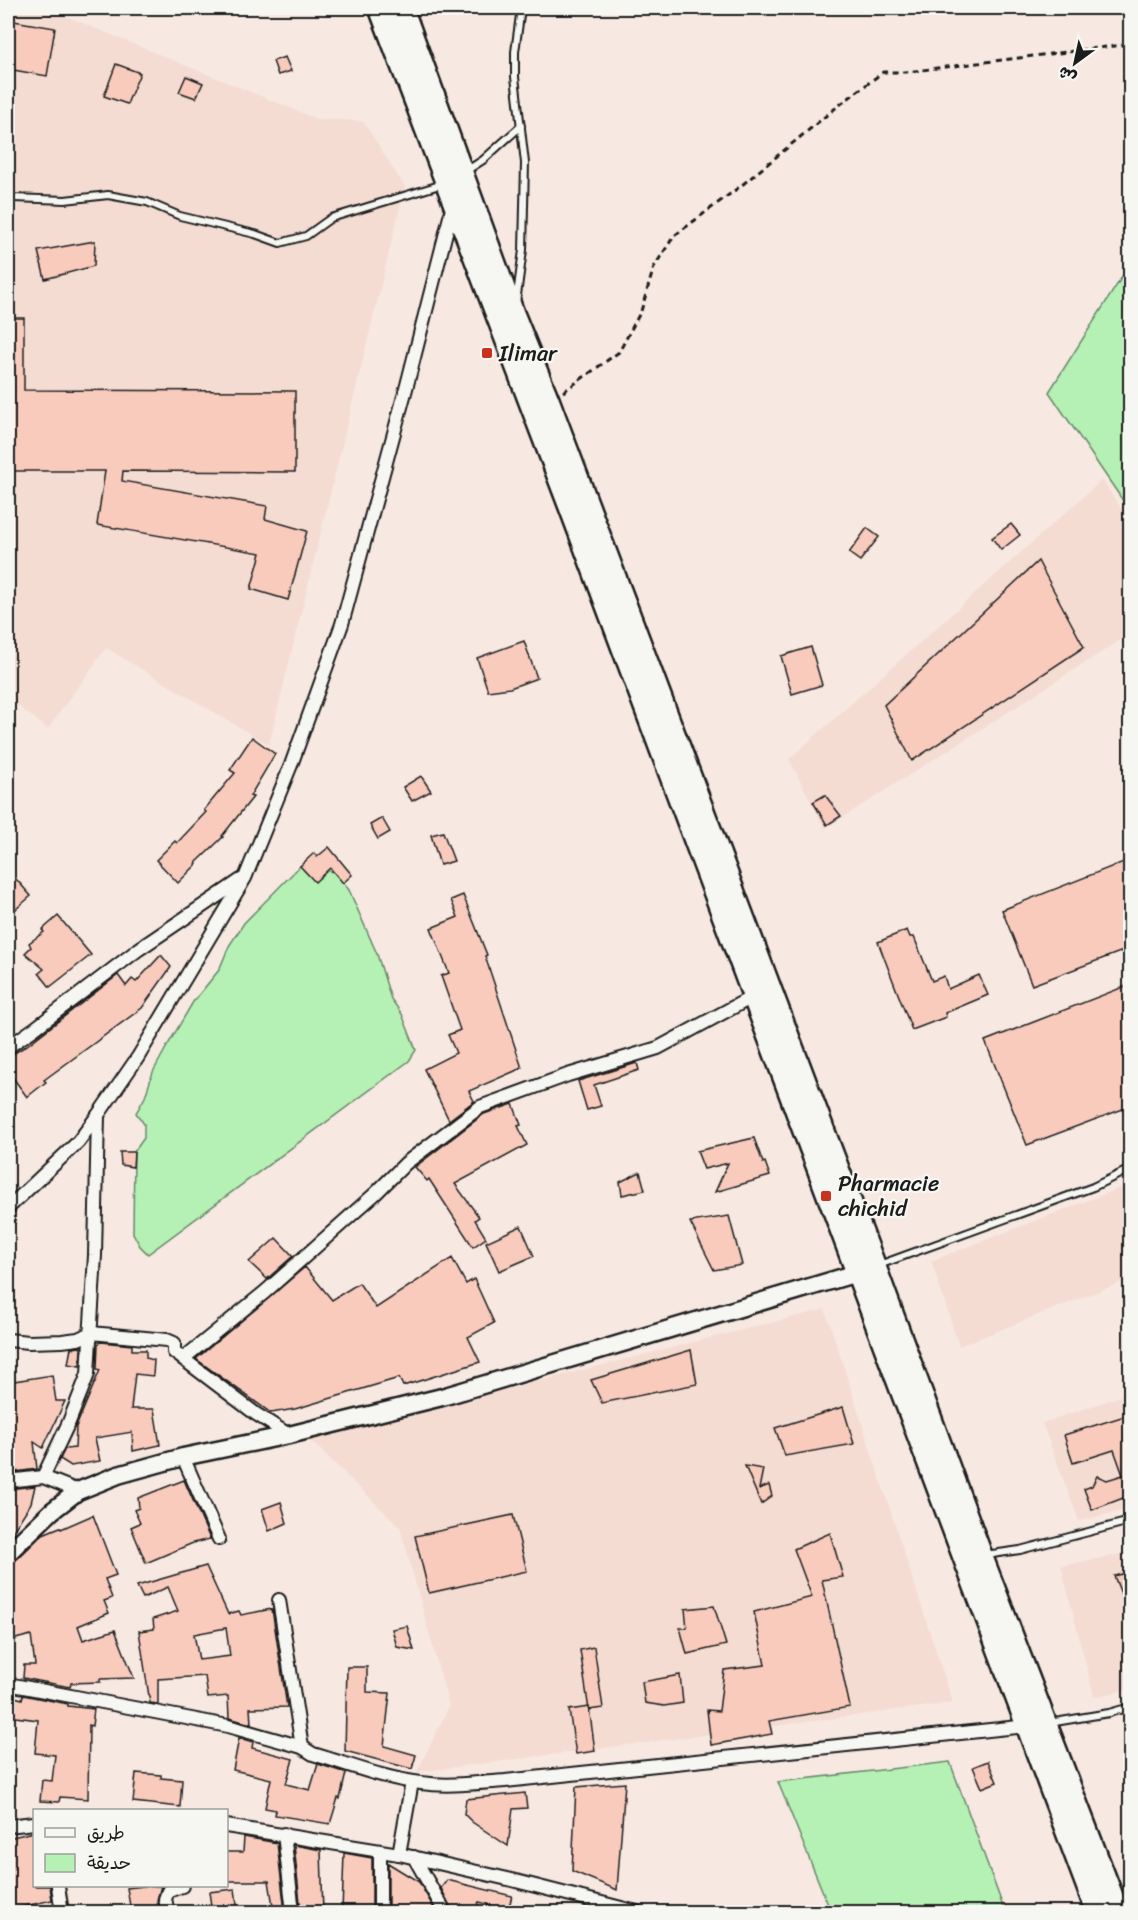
<svg xmlns="http://www.w3.org/2000/svg" width="1138" height="1920" font-family="Sriracha,'Playpen Sans Arabic',sans-serif">
<style>
.built{fill:#f4dcd3}
.green{fill:#b5f0b4;stroke:#688668;stroke-width:1.5}
.building{fill:#f9cbbd;stroke:#1c1c1c;stroke-width:1.5;fill-rule:evenodd}
.lines{fill:none;stroke-linecap:round;stroke-linejoin:round}
.service-casing{stroke:#1c1c1c;stroke-width:10}
.minor-casing{stroke:#1c1c1c;stroke-width:16}
.tertiary-casing{stroke:#1c1c1c;stroke-width:21}
.trunk-casing{stroke:#1c1c1c;stroke-width:26}
.path{stroke:#1c1c1c;stroke-width:3;stroke-dasharray:6 4.5;stroke-linecap:butt}
.service{stroke:#f6f6f2;stroke-width:6}
.minor{stroke:#f6f6f2;stroke-width:12}
.tertiary{stroke:#f6f6f2;stroke-width:16}
.trunk{stroke:#f6f6f2;stroke-width:21}
.poi-dot{fill:#c8321e;stroke:#f6f6f2;stroke-width:2}
.labels{text-anchor:middle;dominant-baseline:central;stroke-width:4.5;stroke-linejoin:round;paint-order:stroke}
.poi-label{font-size:22px;fill:#1c1c1c;stroke:#f6f6f2;text-anchor:start}
</style>
<rect width="100%" height="100%" fill="#f7e9e2"/>
<filter id="ink" filterUnits="userSpaceOnUse"><feTurbulence type="fractalNoise" baseFrequency=".0167" numOctaves="2"/><feDisplacementMap in="SourceGraphic" scale="12" xChannelSelector="R" yChannelSelector="G"/><feConvolveMatrix kernelMatrix="1 2 1 2 8 2 1 2 1" color-interpolation-filters="sRGB"/></filter>
<g filter="url(#ink)">
<g class="built">
<path d="M 8,8 L 46,8 L 317,119 L 363,121 L 405,187 L 269,745 L 106,648 L 48,729 L 8,698 Z"/>
<path d="M 1102,480 L 1130,521 L 1130,634 L 825,829 L 789,759 Z"/>
<path d="M 1130,1184 L 1130,1279 L 959,1346 L 931,1261 Z"/>
<path d="M 825,1309 L 953,1703 L 417,1772 L 449,1706 L 400,1527 L 309,1439 Z"/>
<path d="M 1130,1393 L 1130,1509 L 1079,1521 L 1042,1423 Z"/>
<path d="M 1130,1552 L 1130,1689 L 1094,1697 L 1061,1566 Z"/>
</g>
<g class="green">
<path d="M 1130,264 L 1130,511 L 1049,392 Z"/>
<path d="M 300,866 L 334,872 L 349,890 L 377,954 L 391,999 L 402,1014 L 416,1050 L 409,1061 L 148,1254 L 140,1246 L 133,1233 L 134,1152 L 144,1138 L 144,1124 L 136,1113 L 145,1097 L 153,1072 L 166,1048 L 193,1002 L 219,970 L 229,946 L 244,923 Z"/>
<path d="M 950,1762 L 1005,1912 L 831,1912 L 778,1782 Z"/>
</g>
<g class="building">
<path d="M 8,20 L 55,28 L 47,76 L 8,69 Z"/>
<path d="M 285,57 L 291,71 L 278,75 L 273,61 Z"/>
<path d="M 116,64 L 140,73 L 127,104 L 104,96 Z"/>
<path d="M 186,76 L 203,83 L 196,98 L 179,92 Z"/>
<path d="M 95,241 L 94,266 L 45,279 L 38,251 Z"/>
<path d="M 8,318 L 24,318 L 24,390 L 295,391 L 295,472 L 123,471 L 122,481 L 267,506 L 265,519 L 307,531 L 288,600 L 251,589 L 261,553 L 97,525 L 105,471 L 8,471 Z"/>
<path d="M 1011,524 L 1020,535 L 1001,550 L 992,538 Z"/>
<path d="M 867,528 L 879,537 L 860,561 L 849,553 Z"/>
<path d="M 1038,561 L 1084,647 L 912,761 L 884,705 Z"/>
<path d="M 524,641 L 537,678 L 510,688 L 488,691 L 477,658 Z"/>
<path d="M 811,647 L 822,685 L 792,694 L 781,656 Z"/>
<path d="M 252,737 L 275,754 L 250,796 L 253,797 L 222,836 L 223,837 L 196,863 L 197,864 L 178,883 L 156,860 L 175,841 L 177,843 L 206,812 L 204,810 L 235,773 L 230,770 Z"/>
<path d="M 421,776 L 431,791 L 412,801 L 403,787 Z"/>
<path d="M 825,795 L 841,816 L 827,825 L 813,802 Z"/>
<path d="M 382,818 L 390,832 L 378,839 L 370,825 Z"/>
<path d="M 443,832 L 454,861 L 440,865 L 431,835 Z"/>
<path d="M 329,847 L 352,875 L 343,883 L 330,868 L 315,882 L 300,866 L 314,853 L 317,857 Z"/>
<path d="M 1131,859 L 1131,948 L 1032,985 L 1002,910 Z"/>
<path d="M 16,879 L 31,896 L 16,909 L 8,900 L 8,886 Z"/>
<path d="M 463,895 L 487,955 L 485,956 L 522,1068 L 469,1091 L 474,1101 L 449,1120 L 424,1069 L 456,1053 L 448,1035 L 460,1030 L 441,976 L 449,973 L 431,928 L 458,917 L 451,900 Z"/>
<path d="M 58,916 L 91,955 L 50,987 L 39,973 L 44,969 L 25,953 L 31,947 L 29,943 L 44,932 L 42,930 Z"/>
<path d="M 907,930 L 910,937 L 914,937 L 932,981 L 944,976 L 948,989 L 979,975 L 988,995 L 945,1013 L 946,1017 L 912,1030 L 878,942 Z"/>
<path d="M 161,955 L 171,967 L 142,1008 L 44,1080 L 46,1082 L 27,1097 L 8,1071 L 8,1057 L 26,1046 L 118,975 L 126,986 L 132,979 L 136,982 Z"/>
<path d="M 1131,984 L 1131,1106 L 1027,1145 L 985,1041 Z"/>
<path d="M 637,1063 L 639,1070 L 594,1085 L 601,1106 L 587,1110 L 578,1081 Z"/>
<path d="M 513,1104 L 521,1125 L 518,1126 L 527,1145 L 455,1184 L 479,1217 L 475,1220 L 486,1238 L 473,1247 L 429,1179 L 427,1181 L 415,1167 L 484,1114 Z"/>
<path d="M 754,1138 L 763,1163 L 765,1162 L 770,1176 L 715,1192 L 728,1163 L 704,1169 L 697,1151 Z"/>
<path d="M 120,1152 L 134,1152 L 133,1167 L 121,1165 Z"/>
<path d="M 640,1172 L 645,1190 L 622,1195 L 620,1182 Z"/>
<path d="M 729,1216 L 742,1265 L 714,1270 L 690,1222 Z"/>
<path d="M 521,1226 L 534,1256 L 499,1271 L 486,1242 Z"/>
<path d="M 276,1238 L 293,1256 L 267,1279 L 249,1262 Z"/>
<path d="M 452,1258 L 466,1284 L 474,1279 L 494,1323 L 468,1337 L 480,1362 L 403,1386 L 399,1378 L 295,1409 L 271,1413 L 196,1359 L 305,1267 L 332,1300 L 359,1283 L 376,1308 Z"/>
<path d="M 101,1342 L 132,1345 L 132,1350 L 146,1350 L 146,1358 L 154,1360 L 153,1376 L 135,1374 L 131,1409 L 154,1409 L 160,1445 L 133,1451 L 132,1432 L 95,1438 L 100,1461 L 71,1466 L 60,1459 L 65,1449 L 75,1448 L 76,1427 L 100,1370 L 97,1369 L 98,1344 Z"/>
<path d="M 81,1347 L 80,1366 L 68,1364 L 71,1348 Z"/>
<path d="M 691,1350 L 697,1384 L 602,1403 L 591,1380 Z"/>
<path d="M 52,1375 L 56,1401 L 65,1401 L 43,1448 L 34,1442 L 37,1469 L 8,1473 L 8,1382 Z"/>
<path d="M 843,1407 L 854,1444 L 785,1456 L 775,1428 Z"/>
<path d="M 1131,1414 L 1131,1495 L 1092,1510 L 1084,1489 L 1092,1486 L 1097,1476 L 1107,1480 L 1123,1475 L 1114,1450 L 1073,1463 L 1064,1435 Z"/>
<path d="M 745,1466 L 763,1469 L 759,1489 L 769,1485 L 772,1496 L 761,1504 Z"/>
<path d="M 184,1480 L 210,1539 L 193,1543 L 146,1563 L 131,1527 L 140,1523 L 134,1510 L 139,1508 L 138,1498 Z"/>
<path d="M 35,1486 L 31,1503 L 8,1539 L 8,1489 Z"/>
<path d="M 281,1502 L 287,1523 L 269,1531 L 262,1509 Z"/>
<path d="M 93,1515 L 116,1575 L 105,1579 L 112,1598 L 104,1601 L 109,1613 L 78,1626 L 83,1640 L 115,1630 L 134,1678 L 100,1679 L 100,1682 L 71,1683 L 70,1687 L 23,1678 L 24,1665 L 35,1665 L 31,1635 L 8,1641 L 8,1563 L 15,1561 L 43,1534 L 60,1527 L 61,1529 Z"/>
<path d="M 513,1515 L 527,1571 L 429,1593 L 415,1536 Z"/>
<path d="M 830,1533 L 843,1577 L 822,1580 L 850,1707 L 769,1721 L 772,1734 L 711,1745 L 707,1710 L 719,1711 L 724,1670 L 765,1665 L 754,1612 L 812,1597 L 794,1549 Z"/>
<path d="M 206,1566 L 228,1614 L 239,1611 L 241,1615 L 272,1609 L 287,1707 L 250,1708 L 251,1724 L 229,1718 L 228,1696 L 208,1698 L 205,1676 L 158,1679 L 158,1704 L 150,1703 L 139,1631 L 154,1629 L 153,1619 L 178,1611 L 168,1587 L 143,1598 L 137,1586 ZM 226,1628 L 230,1656 L 199,1660 L 194,1634 Z"/>
<path d="M 1131,1572 L 1131,1616 L 1130,1616 L 1114,1576 Z"/>
<path d="M 714,1606 L 726,1645 L 687,1654 L 680,1628 L 687,1628 L 685,1609 Z"/>
<path d="M 407,1626 L 414,1650 L 397,1647 L 392,1629 Z"/>
<path d="M 594,1647 L 603,1708 L 589,1710 L 580,1650 Z"/>
<path d="M 347,1667 L 367,1667 L 367,1692 L 390,1693 L 384,1746 L 416,1755 L 412,1769 L 345,1751 Z"/>
<path d="M 680,1675 L 683,1703 L 664,1706 L 645,1703 L 642,1682 Z"/>
<path d="M 8,1695 L 22,1699 L 23,1695 L 68,1704 L 68,1706 L 94,1709 L 92,1726 L 89,1725 L 88,1799 L 60,1797 L 59,1802 L 40,1801 L 42,1780 L 52,1781 L 55,1755 L 35,1753 L 38,1720 L 8,1716 Z"/>
<path d="M 589,1707 L 595,1751 L 576,1754 L 569,1710 Z"/>
<path d="M 239,1738 L 253,1742 L 252,1748 L 293,1759 L 286,1784 L 310,1790 L 318,1764 L 346,1773 L 340,1799 L 338,1798 L 330,1824 L 275,1815 L 276,1810 L 265,1808 L 271,1779 L 233,1770 Z"/>
<path d="M 988,1761 L 997,1782 L 982,1788 L 973,1767 Z"/>
<path d="M 136,1773 L 161,1775 L 161,1778 L 182,1780 L 180,1807 L 133,1802 Z"/>
<path d="M 625,1783 L 617,1890 L 572,1871 L 576,1787 Z"/>
<path d="M 525,1793 L 527,1808 L 513,1809 L 508,1846 L 472,1822 L 464,1814 L 466,1799 Z"/>
<path d="M 34,1832 L 34,1886 L 50,1886 L 52,1900 L 8,1910 L 8,1838 Z"/>
<path d="M 244,1837 L 277,1843 L 285,1912 L 274,1912 L 269,1881 L 226,1881 L 226,1852 L 243,1852 Z"/>
<path d="M 294,1845 L 321,1850 L 323,1912 L 301,1912 Z"/>
<path d="M 344,1853 L 372,1858 L 372,1912 L 342,1912 Z"/>
<path d="M 388,1863 L 419,1882 L 436,1912 L 418,1912 L 419,1910 L 388,1910 Z"/>
<path d="M 447,1880 L 512,1896 L 508,1910 L 479,1902 L 475,1912 L 453,1912 L 441,1888 Z"/>
<path d="M 144,1886 L 161,1886 L 157,1900 L 159,1912 L 131,1912 L 127,1888 Z"/>
<path d="M 235,1889 L 238,1912 L 212,1912 L 209,1892 Z"/>
</g>
<g class="lines">
<g class="service-casing">
<g id="service">
<path d="M 466,171 L 483,160 L 521,126"/>
<path d="M 8,195 L 14,198 L 65,200 L 108,195 L 147,202 L 180,216 L 255,234 L 280,243 L 306,236 L 331,218 L 443,184"/>
<path d="M 516,303 L 523,250 L 525,163 L 515,77 L 515,52 L 521,8"/>
<path d="M 879,1265 L 1093,1187 L 1130,1169"/>
<path d="M 985,1555 L 1020,1550 L 1130,1521"/>
<path d="M 1049,1723 L 1109,1713 L 1130,1707"/>
</g>
</g>
<g class="minor-casing">
<g id="minor">
<path d="M 8,1047 L 34,1029 L 139,949 L 241,880"/>
<path d="M 8,1208 L 78,1142 L 98,1115 L 138,1057 L 245,878 L 291,765 L 342,624 L 407,385 L 453,205"/>
<path d="M 8,1340 L 29,1342 L 62,1341 L 78,1339 L 91,1333 L 167,1340 L 174,1343 L 174,1352 L 256,1414 L 289,1435"/>
<path d="M 184,1358 L 265,1292 L 376,1193 L 406,1163 L 480,1107 L 568,1075 L 658,1048 L 754,996"/>
<path d="M 183,1457 L 219,1539"/>
<path d="M 43,1477 L 69,1422 L 88,1374 L 95,1255 L 98,1115"/>
<path d="M 8,1481 L 43,1477 L 78,1491"/>
<path d="M 279,1600 L 302,1747"/>
<path d="M 8,1684 L 228,1726 L 302,1747 L 313,1754 C 348,1764 385,1779 421,1783 C 448,1787 477,1783 505,1781 L 1027,1726"/>
<path d="M 8,1826 L 34,1823"/>
<path d="M 226,1826 L 399,1854 L 512,1880 L 637,1912"/>
<path d="M 284,1834 L 293,1912"/>
<path d="M 399,1854 L 412,1782"/>
<path d="M 414,1857 L 445,1912"/>
<path d="M 58,1886 L 62,1912"/>
<path d="M 168,1912 L 165,1899 L 168,1891 L 182,1886"/>
<path d="M 380,1912 L 380,1852"/>
</g>
</g>
<g class="tertiary-casing">
<path id="tertiary" d="M 8,1553 L 52,1511 L 78,1491 L 118,1475 L 183,1457 L 289,1435 L 442,1397 L 867,1270"/>
</g>
<g class="trunk-casing">
<g id="trunk">
<path d="M 380,8 L 570,507 L 1097,1912"/>
<path d="M 402,8 L 514,316 L 549,402 L 875,1267 L 981,1555 L 1118,1912"/>
</g>
</g>
<path class="path" d="M 563,392 L 619,352 L 641,311 L 654,267 L 674,236 L 742,185 L 833,110 L 883,72 L 906,72 L 1130,44"/>
<use href="#service" class="service"/>
<use href="#minor" class="minor"/>
<use href="#tertiary" class="tertiary"/>
<use href="#trunk" class="trunk"/>
</g>
</g>
<g class="poi-dot">
<rect x="481" y="347" width="12" height="12" rx="3"/>
<rect x="820" y="1190" width="12" height="12" rx="3"/>
</g>
<g class="labels">
<g class="poi-label">
<text x="499" y="353">Ilimar</text>
<text x="838" y="1183">Pharmacie<tspan x="838" dy="25">chichid</tspan></text>
</g>
</g>
<rect width="1138" height="1920" fill="none" stroke="#f6f6f2" stroke-width="30"/>
<rect x="15" y="15" width="1108" height="1890" fill="none" stroke="#1c1c1c" stroke-width="2" filter="url(#ink)"/>
<rect x="33" y="1809" width="195" height="78" fill="#f6f6f2" stroke="#9f9f9c" stroke-width="1.5"/>
<rect x="45" y="1828" width="30" height="9" fill="#f6f6f2" stroke="#9f9f9c" stroke-width="1.5"/>
<text x="87" y="1839" font-size="18" fill="#1c1c1c">طريق</text>
<rect x="45" y="1854" width="30" height="18" fill="#b5f0b4" stroke="#9f9f9c" stroke-width="1.5"/>
<text x="87" y="1869" font-size="18" fill="#1c1c1c">حديقة</text>
<g transform="translate(1075 63) rotate(213)" stroke="#f6f6f2" stroke-width="4.5" paint-order="stroke">
<path d="M0-4.5L10 22L0 15L-10 22Z" fill="#1c1c1c"/>
<text y="-9" font-size="16" font-weight="bold" text-anchor="middle" fill="#1c1c1c">ش</text>
</g>
</svg>
